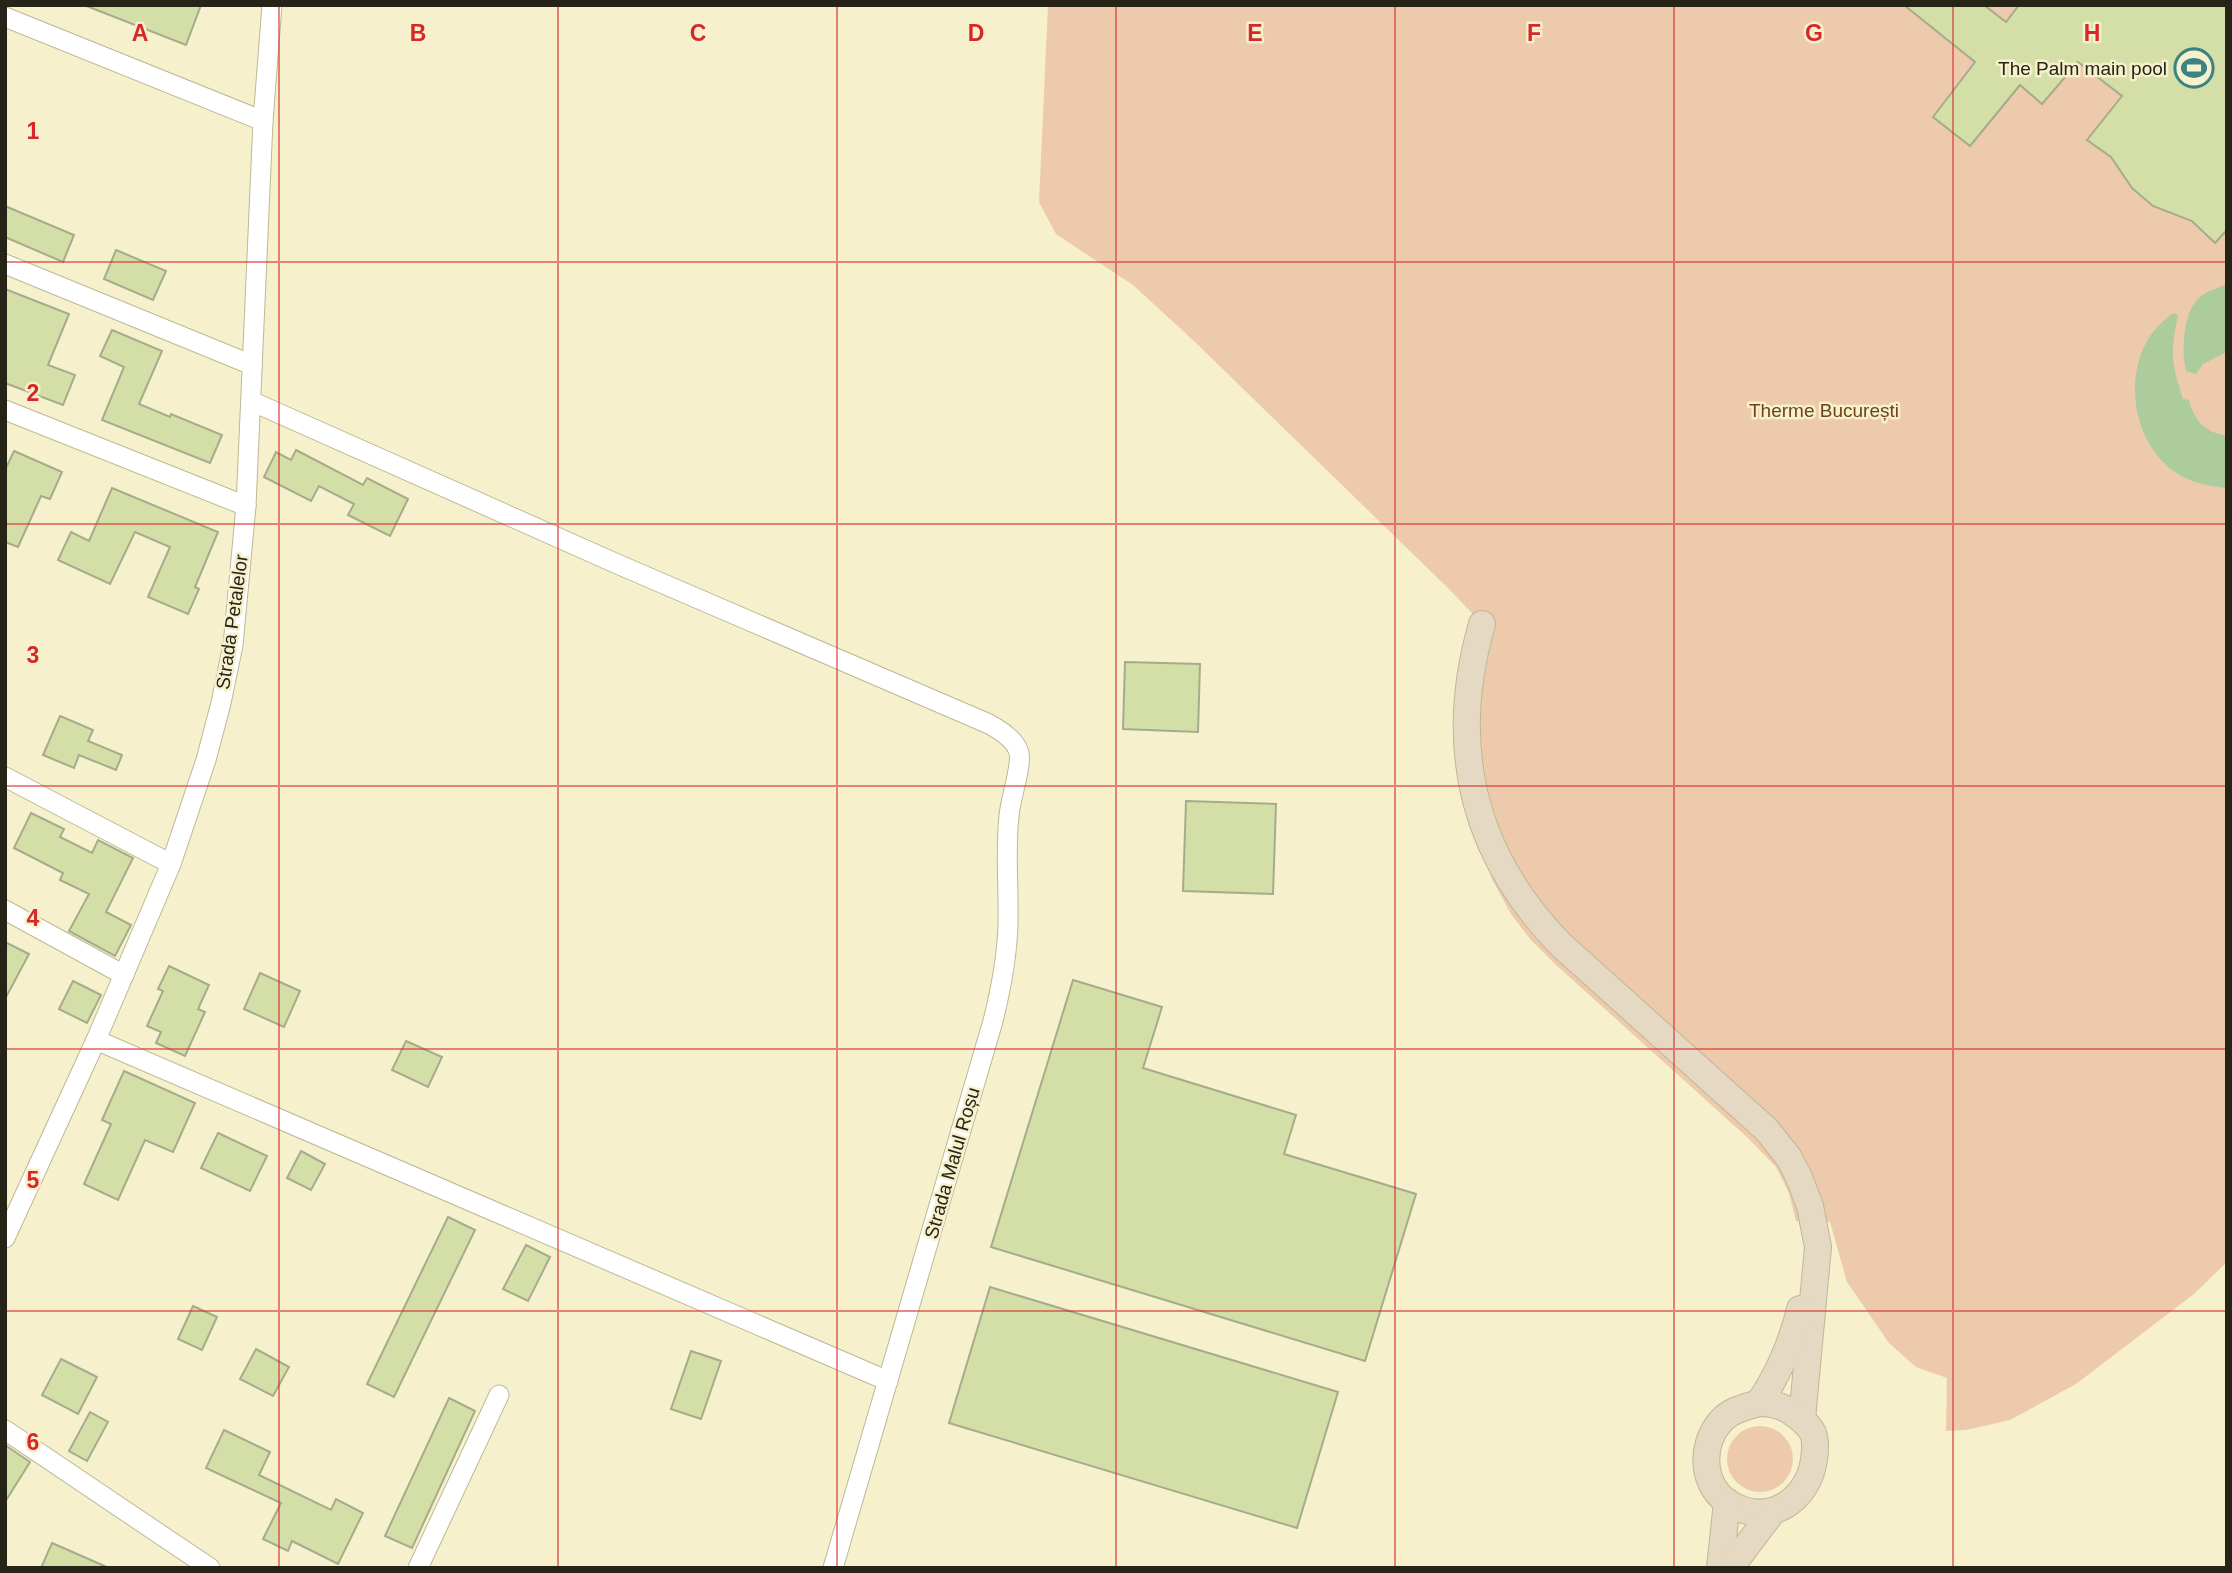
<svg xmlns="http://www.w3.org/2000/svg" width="2232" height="1573" font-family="Arial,sans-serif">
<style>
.green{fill:#edcaac}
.water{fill:#accc9d}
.building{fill:#d4dfa8;stroke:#a5ac8b;stroke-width:2}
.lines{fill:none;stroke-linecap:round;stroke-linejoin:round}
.street-casing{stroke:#beb895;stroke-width:21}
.secondary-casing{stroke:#beb895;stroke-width:28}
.street{stroke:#fff;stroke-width:19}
.secondary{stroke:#e5d9c3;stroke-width:26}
.grid{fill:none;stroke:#d62828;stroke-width:2;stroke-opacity:0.55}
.labels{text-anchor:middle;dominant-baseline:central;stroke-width:5;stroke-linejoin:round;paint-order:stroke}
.poi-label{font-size:19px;fill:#262416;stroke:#f6f0cc;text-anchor:end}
.park-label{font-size:19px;fill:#6f4418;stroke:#f6f0cc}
.street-label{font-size:19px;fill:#262416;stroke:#f6f0cc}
.grid-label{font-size:23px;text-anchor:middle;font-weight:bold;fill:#d62828;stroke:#f6f0cc;stroke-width:5;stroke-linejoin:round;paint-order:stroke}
</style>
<rect width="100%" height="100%" fill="#f6f0cc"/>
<g class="green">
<path d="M 1048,5 L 2227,5 L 2227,1262 L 2194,1294 L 2076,1384 L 2010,1420 L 1966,1430 L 1946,1431 L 1947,1378 L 1916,1367 L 1889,1343 L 1847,1282 L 1830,1222 L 1796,1221 L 1789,1193 L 1776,1167 L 1748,1138 L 1555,964 L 1530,939 L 1511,914 L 1493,881 L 1478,843 L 1482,624 L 1451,591 L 1195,342 L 1133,285 L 1056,234 L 1039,202 Z"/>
<circle cx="1760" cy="1459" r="33"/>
</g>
<g class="water">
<path d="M 2227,283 L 2227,352 L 2203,364 L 2196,374 L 2186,371 C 2181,351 2183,310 2201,296 C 2209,290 2219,289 2227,283 Z"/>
<path d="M 2173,313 L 2178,315 C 2170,354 2171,361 2183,399 L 2189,400 C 2194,420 2206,434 2227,435 L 2227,488 C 2213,487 2198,484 2185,478 C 2137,454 2122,386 2147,341 C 2153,330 2163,321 2173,313 Z"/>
</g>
<g class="building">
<path d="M 84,5 L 201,5 L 186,45 Z"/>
<path d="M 1904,5 L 1984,5 L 2006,22 L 2019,5 L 2227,5 L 2227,230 L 2215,243 L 2192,221 L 2153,206 L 2132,188 L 2111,157 L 2087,140 L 2122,96 L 2078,62 L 2042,104 L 2020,85 L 1970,146 L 1933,117 L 1975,62 Z"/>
<path d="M 5,206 L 74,235 L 63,262 L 5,237 Z"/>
<path d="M 116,250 L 166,271 L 153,300 L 104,279 Z"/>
<path d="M 5,289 L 69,314 L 48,365 L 75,375 L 63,405 L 5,383 Z"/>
<path d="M 112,330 L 162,351 L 139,404 L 170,417 L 171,414 L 222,435 L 210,463 L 102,420 L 124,367 L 100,356 Z"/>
<path d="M 296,450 L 363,485 L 367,478 L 408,499 L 390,536 L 348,515 L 354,504 L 319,486 L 311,501 L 264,477 L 276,452 L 291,460 Z"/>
<path d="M 14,451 L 62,472 L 50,499 L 41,496 L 18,547 L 5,542 L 5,470 Z"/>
<path d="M 112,488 L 218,532 L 195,587 L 199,589 L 188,614 L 148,597 L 170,547 L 135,532 L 110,584 L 58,560 L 71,532 L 89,541 Z"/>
<path d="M 1125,662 L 1200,664 L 1198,732 L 1123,729 Z"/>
<path d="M 60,716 L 93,730 L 88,741 L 122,755 L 116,770 L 79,755 L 74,768 L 43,755 Z"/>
<path d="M 1186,801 L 1276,804 L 1273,894 L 1183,891 Z"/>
<path d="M 31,813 L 64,829 L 60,837 L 92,853 L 98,840 L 133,858 L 106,912 L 131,925 L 115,956 L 69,931 L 89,894 L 60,880 L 63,873 L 14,848 Z"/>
<path d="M 5,942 L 29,954 L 5,999 Z"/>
<path d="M 169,966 L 209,985 L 198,1009 L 205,1012 L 185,1056 L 156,1043 L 161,1032 L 147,1026 L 163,991 L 158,989 Z"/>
<path d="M 260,973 L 300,991 L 284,1027 L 244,1009 Z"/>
<path d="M 1073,980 L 1162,1007 L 1143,1068 L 1296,1115 L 1284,1154 L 1416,1194 L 1365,1361 L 991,1247 Z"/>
<path d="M 73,981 L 101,995 L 87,1023 L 59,1009 Z"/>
<path d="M 406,1041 L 442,1057 L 428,1087 L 392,1070 Z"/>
<path d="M 124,1071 L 195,1103 L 173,1152 L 145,1140 L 118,1200 L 84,1184 L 111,1124 L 102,1120 Z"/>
<path d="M 218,1133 L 267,1156 L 250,1191 L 201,1168 Z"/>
<path d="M 301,1151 L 325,1164 L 311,1190 L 287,1178 Z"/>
<path d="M 448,1217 L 475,1230 L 394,1397 L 367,1384 Z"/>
<path d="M 526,1245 L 550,1257 L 528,1301 L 503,1289 Z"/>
<path d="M 990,1287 L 1338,1392 L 1297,1528 L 949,1423 Z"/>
<path d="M 193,1306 L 217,1317 L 202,1350 L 178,1339 Z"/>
<path d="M 256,1349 L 289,1367 L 273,1396 L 240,1379 Z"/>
<path d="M 691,1351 L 721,1361 L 701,1419 L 671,1409 Z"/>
<path d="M 61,1359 L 97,1377 L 78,1414 L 42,1395 Z"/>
<path d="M 449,1398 L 475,1411 L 412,1548 L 385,1536 Z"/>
<path d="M 90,1412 L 108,1422 L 87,1461 L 69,1451 Z"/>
<path d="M 224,1430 L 270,1452 L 259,1475 L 331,1510 L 336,1499 L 363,1513 L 338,1564 L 292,1541 L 288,1551 L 263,1539 L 281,1503 L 206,1468 Z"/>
<path d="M 5,1445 L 30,1462 L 5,1502 Z"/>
<path d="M 52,1543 L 109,1568 L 41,1568 Z"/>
</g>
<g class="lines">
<g class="street-casing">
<g id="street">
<path d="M 5,17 L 263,121"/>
<path d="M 5,264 L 252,365"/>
<path d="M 251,401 L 615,563 L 989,724 C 1000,730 1016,740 1019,753 C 1022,766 1010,800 1009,816 C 1005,852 1009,889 1008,925 C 1007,957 1001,989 993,1021 L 833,1568"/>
<path d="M 5,410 L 246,506"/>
<path d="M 5,777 L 171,864"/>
<path d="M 5,910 L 124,975"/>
<path d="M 96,1040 L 888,1381"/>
<path d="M 5,1238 L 96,1040 L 171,864 L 206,760 L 221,703 L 233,645 L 246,506 L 263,121 L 272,5"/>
<path d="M 5,1430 L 210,1568"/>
<path d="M 418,1568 L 499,1395"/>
</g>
</g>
<g class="secondary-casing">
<g id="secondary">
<path d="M 1482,624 C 1447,746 1472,853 1560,944 L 1767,1130 L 1789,1158 L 1798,1175 L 1810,1206 L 1818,1247 L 1802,1419"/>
<path d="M 1759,1403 C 1770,1403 1780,1405 1790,1411 C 1798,1417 1808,1423 1813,1433 C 1816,1440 1815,1452 1814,1460 C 1808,1500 1770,1526 1732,1505 C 1701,1488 1699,1446 1721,1421 C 1731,1410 1745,1407 1759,1403 Z"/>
<path d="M 1759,1403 C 1779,1373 1792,1343 1800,1309"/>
<path d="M 1720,1568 L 1727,1502"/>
<path d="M 1730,1568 L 1773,1511"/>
</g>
</g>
<use href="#street" class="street"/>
<use href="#secondary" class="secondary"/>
</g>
<path class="grid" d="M 279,5 L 279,1568M 558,5 L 558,1568M 837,5 L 837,1568M 1116,5 L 1116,1568M 1395,5 L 1395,1568M 1674,5 L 1674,1568M 1953,5 L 1953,1568M 5,262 L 2227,262M 5,524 L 2227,524M 5,786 L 2227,786M 5,1049 L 2227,1049M 5,1311 L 2227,1311"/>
<defs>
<g id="stadium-ring" transform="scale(2.0125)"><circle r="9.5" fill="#f6f0cc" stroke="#3b8380" stroke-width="1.5"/><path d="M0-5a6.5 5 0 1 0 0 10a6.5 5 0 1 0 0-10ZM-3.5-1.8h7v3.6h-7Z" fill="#3b8380"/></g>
</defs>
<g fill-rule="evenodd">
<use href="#stadium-ring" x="2194" y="68"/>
</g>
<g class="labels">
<g class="poi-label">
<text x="2167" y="68">The Palm main pool</text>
</g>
<g class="park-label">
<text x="1824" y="410">Therme București</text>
</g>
<g class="street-label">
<text transform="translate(232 622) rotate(-82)">Strada Petalelor</text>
<text transform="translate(952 1163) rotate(-74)">Strada Malul Roșu</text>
</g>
</g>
<g class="grid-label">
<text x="140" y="41">A</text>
<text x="418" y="41">B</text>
<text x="698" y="41">C</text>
<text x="976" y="41">D</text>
<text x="1255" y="41">E</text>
<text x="1534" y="41">F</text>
<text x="1814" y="41">G</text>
<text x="2092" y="41">H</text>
<text x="33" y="139">1</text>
<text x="33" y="401">2</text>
<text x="33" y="663">3</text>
<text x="33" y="926">4</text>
<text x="33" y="1188">5</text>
<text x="33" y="1450">6</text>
</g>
<rect width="2232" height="1573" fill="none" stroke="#262416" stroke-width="14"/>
</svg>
